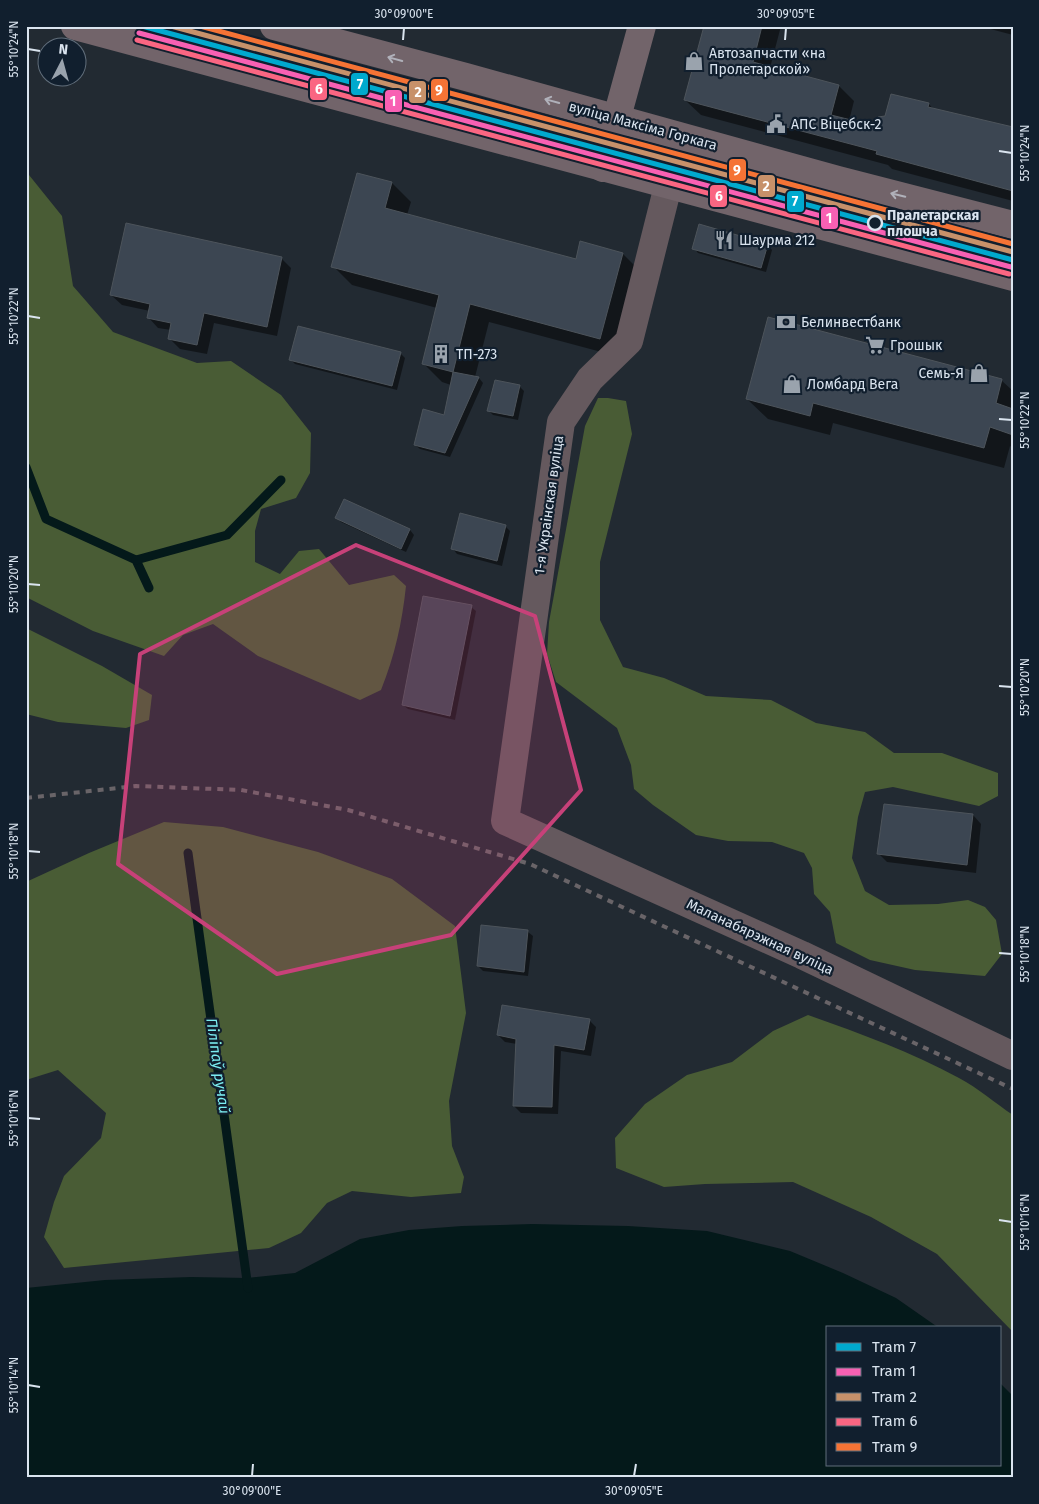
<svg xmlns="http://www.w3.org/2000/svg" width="1039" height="1504" font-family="'Fira Sans',sans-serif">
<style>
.forest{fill:#495c35}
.water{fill:#04191a}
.shadow{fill:#0007}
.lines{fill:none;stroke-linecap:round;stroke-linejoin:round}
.stream{stroke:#04191a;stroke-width:9}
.building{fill:#3c4652;stroke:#4d545b}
.street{stroke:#65595e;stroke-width:28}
.secondary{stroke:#72646a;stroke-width:28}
.rail{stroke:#696468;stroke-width:4;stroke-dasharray:6 6;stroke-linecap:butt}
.tram-1-casing{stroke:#111f2e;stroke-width:9}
.tram-2-casing{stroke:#111f2e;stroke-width:9}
.tram-3-casing{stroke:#111f2e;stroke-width:9}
.tram-4-casing{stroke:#111f2e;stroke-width:9}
.tram-5-casing{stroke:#111f2e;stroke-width:9}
.tram-1{stroke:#00a9ce;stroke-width:5}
.tram-2{stroke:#f860b3;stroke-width:5}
.tram-3{stroke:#c7916a;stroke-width:5}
.tram-4{stroke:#fa6682;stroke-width:5}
.tram-5{stroke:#f57335;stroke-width:5}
.oneway{stroke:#b0b1ba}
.marked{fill:#c74179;fill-opacity:0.2;stroke:#c74179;stroke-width:4;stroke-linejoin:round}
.ticks{fill:none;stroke:#dae4ef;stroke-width:2}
.stop-dot{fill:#111f2e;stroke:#dae4ef;stroke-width:2.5}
.labels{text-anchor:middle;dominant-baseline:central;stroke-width:4.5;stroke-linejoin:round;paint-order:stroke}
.poi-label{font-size:14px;fill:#dae4ef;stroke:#111f2e;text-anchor:start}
.street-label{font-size:14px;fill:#dae4ef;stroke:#111f2e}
.stop-label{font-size:14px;font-weight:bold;fill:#dae4ef;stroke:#111f2e;text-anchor:start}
.water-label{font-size:15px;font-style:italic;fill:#7bedf1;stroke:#111f2e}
.line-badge{stroke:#111f2e;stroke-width:2}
.badge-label{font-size:14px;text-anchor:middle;font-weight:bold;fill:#fff}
.neatline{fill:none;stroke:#dae4ef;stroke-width:2}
.ticks-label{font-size:12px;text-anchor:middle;fill:#dae4ef}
</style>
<rect width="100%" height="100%" fill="#222a32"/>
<g class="forest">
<path d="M 26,174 L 29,175 L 62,216 L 73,286 L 113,332 L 197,363 L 231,361 L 281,395 L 311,433 L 310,473 L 296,498 L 261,509 L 255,531 L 255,562 L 280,574 L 299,551 L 319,549 L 349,585 L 394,575 L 406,586 C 402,623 395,655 381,690 L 360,700 L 258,656 L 213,624 L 183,635 L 164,656 L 93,631 L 26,597 Z"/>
<path d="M 598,398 L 608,398 L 626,401 L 632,434 L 600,562 L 600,620 L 623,667 L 664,678 L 706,696 L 771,700 L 816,723 L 865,732 L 894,753 L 942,753 L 998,773 L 998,796 L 979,806 L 893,787 L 865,792 L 858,817 L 852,858 L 865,891 L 889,905 L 938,904 L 968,900 L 985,907 L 996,920 L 1002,954 L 985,976 L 915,970 L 870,960 L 836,943 L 830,912 L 814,894 L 812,868 L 804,853 L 772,842 L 728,841 L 696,835 L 653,805 L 634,789 L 631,765 L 617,728 L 556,682 L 547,654 L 549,622 L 585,426 Z"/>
<path d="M 26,628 L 102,666 L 152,695 L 149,720 L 126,728 L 58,722 L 26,714 Z"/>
<path d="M 164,822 L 223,827 L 318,852 L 392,879 L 455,926 L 466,1013 L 449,1101 L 452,1146 L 464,1177 L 461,1193 L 411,1197 L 352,1191 L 327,1203 L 301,1233 L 269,1248 L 64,1268 L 44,1237 L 54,1202 L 64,1176 L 101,1138 L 106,1113 L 58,1070 L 26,1080 L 26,882 L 89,853 Z"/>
<path d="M 808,1015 C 859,1033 911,1052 959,1078 C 978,1088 995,1103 1013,1115 L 1013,1332 L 937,1254 L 871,1217 L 793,1182 L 705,1184 L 664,1187 L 616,1168 L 615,1138 L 645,1104 L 687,1075 L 732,1062 L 773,1031 Z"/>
</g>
<path class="water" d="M 532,1224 L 628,1226 L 707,1231 L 790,1251 L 843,1273 L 896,1298 L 939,1328 L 828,1328 L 828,1465 L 1000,1465 L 1000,1383 L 1013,1396 L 1013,1478 L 26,1478 L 26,1288 L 105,1280 L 191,1277 L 247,1278 L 295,1273 L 360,1239 L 409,1230 L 462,1226 Z"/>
<g class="shadow">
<path d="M 705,26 L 781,26 L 770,68 L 839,86 L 854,101 L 849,121 L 876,128 L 929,104 L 934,110 L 1013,128 L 1013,201 L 892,169 L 888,165 L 701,115 L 685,100 Z"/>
<path d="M 979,26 L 1013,26 L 1013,35 Z"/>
<path d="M 392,183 L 411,202 L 407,215 L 577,261 L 623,254 L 642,273 L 620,357 L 489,322 L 475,377 L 479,378 L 483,383 L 450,457 L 420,449 L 415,445 L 445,416 L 451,385 L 442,382 L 423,363 L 437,308 L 352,285 L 333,266 Z"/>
<path d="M 768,245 L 772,250 L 766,272 L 698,253 L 694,248 Z"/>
<path d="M 281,258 L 291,268 L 277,336 L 214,323 L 207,354 L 180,349 L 169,338 L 171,330 L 158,328 L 148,317 L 150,311 L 122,305 L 111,295 Z"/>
<path d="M 400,353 L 405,358 L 397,390 L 295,364 L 290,359 Z"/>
<path d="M 1001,380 L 1013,391 L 1013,448 L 1010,446 L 1004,468 L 833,423 L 830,435 L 768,419 L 747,399 Z"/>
<path d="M 519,386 L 524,391 L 518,420 L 493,415 L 488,410 Z"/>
<path d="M 344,500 L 410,530 L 414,535 L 406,552 L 341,522 L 337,517 Z"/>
<path d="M 506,527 L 510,531 L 502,566 L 457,554 L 453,549 Z"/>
<path d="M 471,607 L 476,611 L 455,720 L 408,709 L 403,705 Z"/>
<path d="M 973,815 L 981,824 L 976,873 L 887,862 L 879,854 Z"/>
<path d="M 528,932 L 533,936 L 528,976 L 483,971 L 478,966 Z"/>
<path d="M 589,1020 L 596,1027 L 591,1056 L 561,1051 L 558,1114 L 521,1113 L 514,1106 L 517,1044 L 505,1042 L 498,1035 Z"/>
</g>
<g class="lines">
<g class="stream">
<path d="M 26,467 L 46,519 L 136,560 L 149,588"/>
<path d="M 136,560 L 227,535 L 281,480"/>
<path d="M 188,853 L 248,1288"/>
</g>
</g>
<g class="building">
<path d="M 704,26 L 762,26 L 753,62 L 839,85 L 831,115 L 875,126 L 878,117 L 885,116 L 891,94 L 929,103 L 928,107 L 1013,127 L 1013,191 L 876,154 L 877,151 L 684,100 Z"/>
<path d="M 357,173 L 392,182 L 385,208 L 576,259 L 580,241 L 623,253 L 600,339 L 470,304 L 453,372 L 422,364 L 439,295 L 331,267 Z"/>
<path d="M 126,223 L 282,257 L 267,327 L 204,313 L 197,345 L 168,339 L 171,323 L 147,318 L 150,304 L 110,295 Z"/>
<path d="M 699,224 L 768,244 L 761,268 L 692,249 Z"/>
<path d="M 768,317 L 1002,379 L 996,403 L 1013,409 L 1013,435 L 990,427 L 984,448 L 813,403 L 810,416 L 746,399 Z"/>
<path d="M 298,326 L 401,352 L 392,386 L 289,360 Z"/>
<path d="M 453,372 L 479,377 L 445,453 L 414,445 L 423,409 L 444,415 Z"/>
<path d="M 495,380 L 520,385 L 513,416 L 487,411 Z"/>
<path d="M 344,499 L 410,529 L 401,549 L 335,518 Z"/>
<path d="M 460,513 L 506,525 L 497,561 L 451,549 Z"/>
<path d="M 423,596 L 472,605 L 450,716 L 402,705 Z"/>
<path d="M 884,804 L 973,814 L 967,865 L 877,854 Z"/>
<path d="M 481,925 L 528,930 L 524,972 L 477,966 Z"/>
<path d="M 502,1005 L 590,1019 L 584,1050 L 554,1045 L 552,1107 L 513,1106 L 516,1039 L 497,1035 Z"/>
</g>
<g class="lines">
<path class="street" d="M 668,186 L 629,341 L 590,379 L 561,422 L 505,821 L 802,955 L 1013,1056"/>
<g class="secondary">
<path d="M 75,26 L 1013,277"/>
<path d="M 274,26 L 466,77 L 838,180 L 1013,225"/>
<path d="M 603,168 L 642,26"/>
</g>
<path class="rail" d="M 26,798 L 136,786 L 241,790 L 348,810 L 530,864 L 1013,1089"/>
<g class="tram-1-casing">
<path id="tram-1" d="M 142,26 L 1013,260"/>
</g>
<g class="tram-2-casing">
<path id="tram-2" d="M 139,33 L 1011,267"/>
</g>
<g class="tram-3-casing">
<path id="tram-3" d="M 171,26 L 1013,252"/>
</g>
<g class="tram-4-casing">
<path id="tram-4" d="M 137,40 L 1009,274"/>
</g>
<g class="tram-5-casing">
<path id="tram-5" d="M 200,26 L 1013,244"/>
</g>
<use href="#tram-1" class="tram-1"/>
<use href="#tram-2" class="tram-2"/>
<use href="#tram-3" class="tram-3"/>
<use href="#tram-4" class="tram-4"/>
<use href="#tram-5" class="tram-5"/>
</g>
<defs><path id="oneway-shaft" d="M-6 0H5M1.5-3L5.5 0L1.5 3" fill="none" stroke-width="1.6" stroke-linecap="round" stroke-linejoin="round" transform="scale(1.25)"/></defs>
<g class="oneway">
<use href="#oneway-shaft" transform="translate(395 59) rotate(-165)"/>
<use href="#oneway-shaft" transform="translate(552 101) rotate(-165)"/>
<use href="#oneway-shaft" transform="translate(898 195) rotate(-166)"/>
</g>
<path class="marked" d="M 356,545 L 535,616 L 581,790 L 451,935 L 277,974 L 118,864 L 140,654 Z"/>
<path class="ticks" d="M 403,40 L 404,28M 785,40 L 786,28M 28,49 L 40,51M 999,151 L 1012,153M 28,316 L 40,318M 999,419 L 1012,420M 28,584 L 40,585M 999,686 L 1012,687M 28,851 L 40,852M 999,953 L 1012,954M 28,1118 L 40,1119M 999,1220 L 1012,1222M 28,1385 L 40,1387M 252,1476 L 253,1464M 634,1476 L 636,1464"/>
<defs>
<g id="shop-bare" transform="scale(1.5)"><path d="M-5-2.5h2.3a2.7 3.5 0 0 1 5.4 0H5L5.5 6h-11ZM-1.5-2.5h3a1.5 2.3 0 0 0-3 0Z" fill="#9aa3ad" stroke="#111f2e" stroke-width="2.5" paint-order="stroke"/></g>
<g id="civic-bare" transform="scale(1.5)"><path d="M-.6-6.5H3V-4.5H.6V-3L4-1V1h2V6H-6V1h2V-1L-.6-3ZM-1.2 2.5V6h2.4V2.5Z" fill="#9aa3ad" stroke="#111f2e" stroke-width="2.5" paint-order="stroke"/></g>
<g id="restaurant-bare" transform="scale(1.5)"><path d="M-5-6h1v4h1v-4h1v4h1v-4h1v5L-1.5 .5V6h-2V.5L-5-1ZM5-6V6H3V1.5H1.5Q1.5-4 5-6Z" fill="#9aa3ad" stroke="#111f2e" stroke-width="2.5" paint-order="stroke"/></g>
<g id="bank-bare" transform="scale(1.5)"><path d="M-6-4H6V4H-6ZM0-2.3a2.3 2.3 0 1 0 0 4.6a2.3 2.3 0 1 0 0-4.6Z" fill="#9aa3ad" stroke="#111f2e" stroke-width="2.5" paint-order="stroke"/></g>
<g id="supermarket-bare" transform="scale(1.5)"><path d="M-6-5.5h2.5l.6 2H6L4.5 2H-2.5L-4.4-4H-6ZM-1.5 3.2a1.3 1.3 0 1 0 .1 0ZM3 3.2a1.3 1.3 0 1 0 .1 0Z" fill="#9aa3ad" stroke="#111f2e" stroke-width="2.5" paint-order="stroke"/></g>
<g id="building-bare" transform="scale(1.5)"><path d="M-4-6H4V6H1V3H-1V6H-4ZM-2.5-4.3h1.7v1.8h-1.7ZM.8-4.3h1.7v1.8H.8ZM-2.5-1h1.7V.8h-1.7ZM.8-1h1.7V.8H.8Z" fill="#9aa3ad" stroke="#111f2e" stroke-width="2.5" paint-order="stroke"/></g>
</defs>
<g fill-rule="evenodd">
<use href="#shop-bare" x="694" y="61"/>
<use href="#civic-bare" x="776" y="124"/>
<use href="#restaurant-bare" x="724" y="240"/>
<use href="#bank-bare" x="786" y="322"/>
<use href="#supermarket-bare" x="875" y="345"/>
<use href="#building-bare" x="441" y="354"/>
<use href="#shop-bare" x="979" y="373"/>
<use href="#shop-bare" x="792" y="384"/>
</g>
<circle class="stop-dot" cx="875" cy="223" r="7"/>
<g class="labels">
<g class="poi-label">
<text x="709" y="53">Автозапчасти «на<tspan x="709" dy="16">Пролетарской»</tspan></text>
<text x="791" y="124">АПС Віцебск-2</text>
<text x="739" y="240">Шаурма 212</text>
<text x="801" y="322">Белинвестбанк</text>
<text x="890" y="345">Грошык</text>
<text x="456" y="354">ТП-273</text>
<text x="964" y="373" text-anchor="end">Семь-Я</text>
<text x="807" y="384">Ломбард Вега</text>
</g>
<g class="street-label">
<text transform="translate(643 126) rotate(15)">вуліца Максіма Горкага</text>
<text transform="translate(549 505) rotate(-82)">1-я Украінская вуліца</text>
<text transform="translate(760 937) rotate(25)">Маланабярэжная вуліца</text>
</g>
<g class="stop-label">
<text x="887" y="215">Пралетарская<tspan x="887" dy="16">плошча</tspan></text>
</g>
<g class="water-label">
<text transform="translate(218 1066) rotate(82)">Піліпаў ручай</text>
</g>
</g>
<g class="line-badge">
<rect x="350" y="72" width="19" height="24" rx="5" fill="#00a9ce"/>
<rect x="309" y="77" width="19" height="24" rx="5" fill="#fa6682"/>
<rect x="430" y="78" width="19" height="24" rx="5" fill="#f57335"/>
<rect x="408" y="80" width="19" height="24" rx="5" fill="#c7916a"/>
<rect x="384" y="89" width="19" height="24" rx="5" fill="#f860b3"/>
<rect x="728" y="158" width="19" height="24" rx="5" fill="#f57335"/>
<rect x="757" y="174" width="19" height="24" rx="5" fill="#c7916a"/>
<rect x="709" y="184" width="19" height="24" rx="5" fill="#fa6682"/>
<rect x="786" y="190" width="19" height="23" rx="5" fill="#00a9ce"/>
<rect x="820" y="206" width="19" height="24" rx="5" fill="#f860b3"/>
</g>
<g class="badge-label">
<text x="360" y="89">7</text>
<text x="319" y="94">6</text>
<text x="439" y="95">9</text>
<text x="418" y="97">2</text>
<text x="393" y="106">1</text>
<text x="737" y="175">9</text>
<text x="766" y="191">2</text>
<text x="719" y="201">6</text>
<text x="795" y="206">7</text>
<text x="829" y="223">1</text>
</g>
<rect width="1039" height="1504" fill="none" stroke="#111f2e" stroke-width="55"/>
<rect x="826" y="1326" width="175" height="140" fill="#111f2e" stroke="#616e7b"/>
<rect x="836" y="1343" width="25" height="8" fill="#00a9ce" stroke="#616e7b"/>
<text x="872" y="1352" font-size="15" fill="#dae4ef">Tram 7</text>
<rect x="836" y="1368" width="25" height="8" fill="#f860b3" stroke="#616e7b"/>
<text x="872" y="1376" font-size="15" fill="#dae4ef">Tram 1</text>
<rect x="836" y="1393" width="25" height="8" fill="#c7916a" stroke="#616e7b"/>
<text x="872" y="1402" font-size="15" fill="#dae4ef">Tram 2</text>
<rect x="836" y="1418" width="25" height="8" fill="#fa6682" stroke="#616e7b"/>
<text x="872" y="1426" font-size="15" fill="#dae4ef">Tram 6</text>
<rect x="836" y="1443" width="25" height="8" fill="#f57335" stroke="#616e7b"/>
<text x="872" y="1452" font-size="15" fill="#dae4ef">Tram 9</text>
<g transform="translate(62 62) rotate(6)"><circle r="24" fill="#111f2e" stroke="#616e7b"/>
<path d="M0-4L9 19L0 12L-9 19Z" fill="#9aa3ad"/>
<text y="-8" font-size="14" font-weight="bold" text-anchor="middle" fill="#dae4ef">N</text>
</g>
<rect x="28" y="28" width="984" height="1448" class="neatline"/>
<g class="ticks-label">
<text x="404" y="18">30°09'00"E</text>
<text x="786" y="18">30°09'05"E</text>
<text transform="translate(14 49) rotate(-90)" y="4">55°10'24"N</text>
<text transform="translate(1025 153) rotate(-90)" y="4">55°10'24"N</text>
<text transform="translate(14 316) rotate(-90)" y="4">55°10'22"N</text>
<text transform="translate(1025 420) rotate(-90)" y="4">55°10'22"N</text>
<text transform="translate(14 584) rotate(-90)" y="4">55°10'20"N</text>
<text transform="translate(1025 687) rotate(-90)" y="4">55°10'20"N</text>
<text transform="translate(14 851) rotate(-90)" y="4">55°10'18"N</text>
<text transform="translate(1025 954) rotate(-90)" y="4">55°10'18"N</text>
<text transform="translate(14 1118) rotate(-90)" y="4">55°10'16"N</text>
<text transform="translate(1025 1222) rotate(-90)" y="4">55°10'16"N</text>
<text transform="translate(14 1385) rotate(-90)" y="4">55°10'14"N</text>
<text x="252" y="1495">30°09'00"E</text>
<text x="634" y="1495">30°09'05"E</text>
</g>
</svg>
